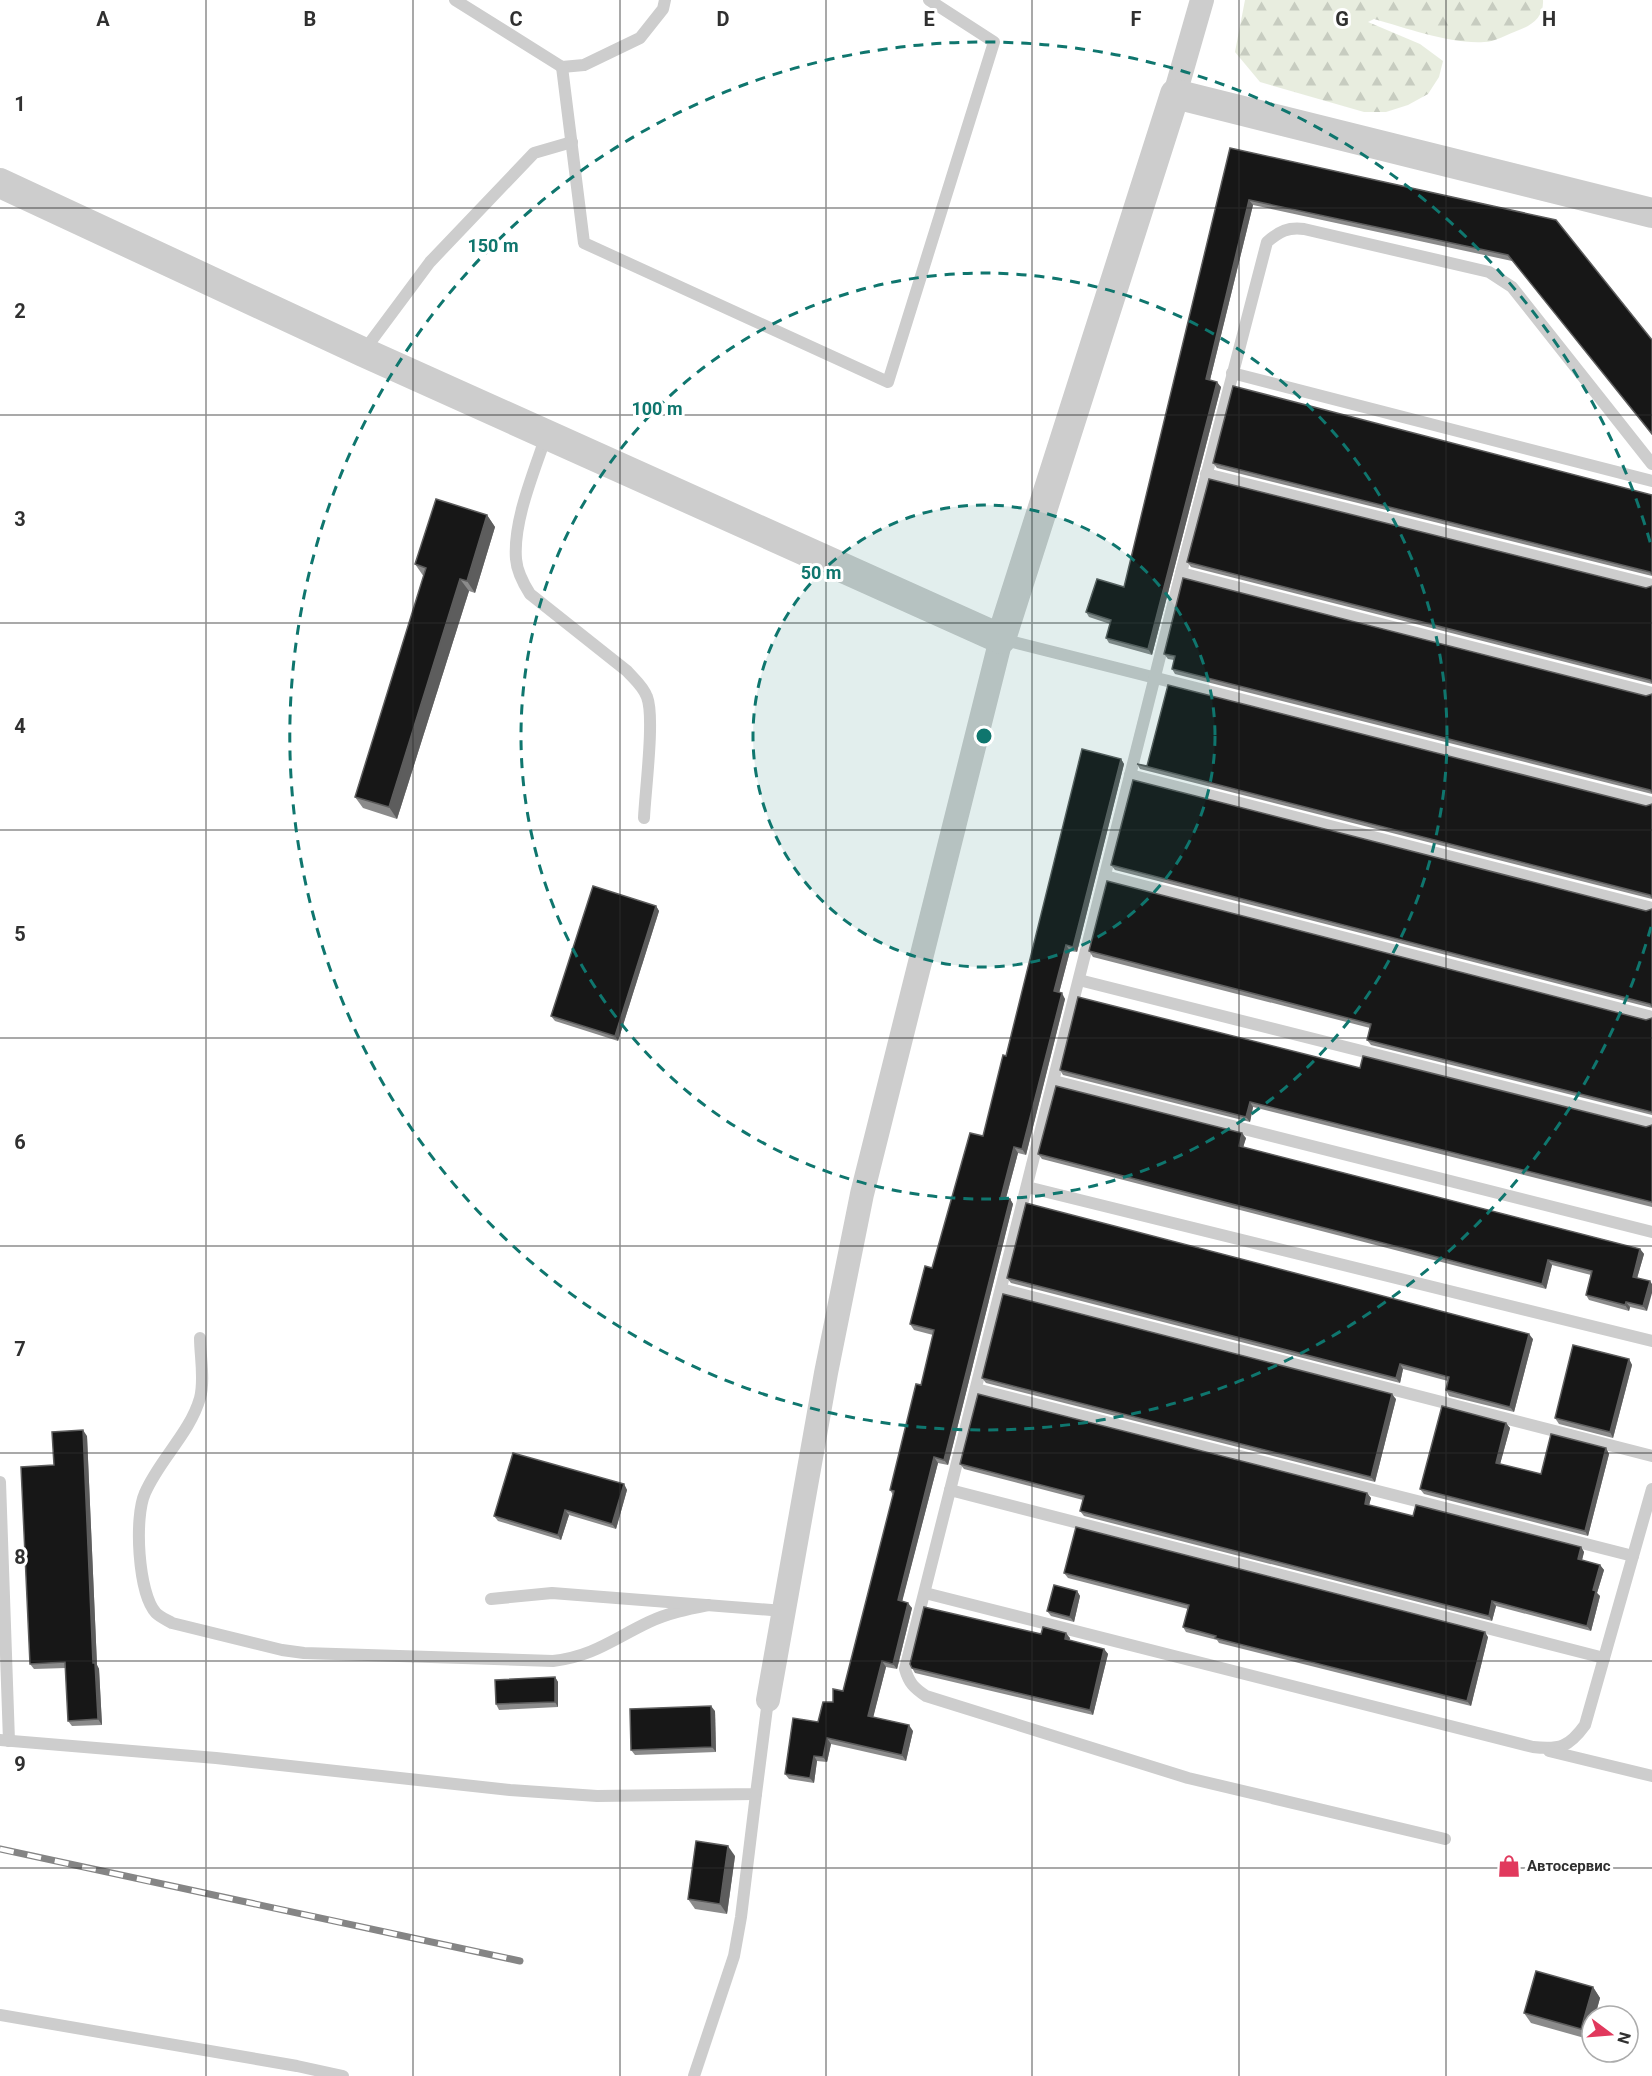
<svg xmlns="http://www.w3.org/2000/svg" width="1652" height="2076" font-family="Roboto,sans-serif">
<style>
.forest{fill:url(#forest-firs)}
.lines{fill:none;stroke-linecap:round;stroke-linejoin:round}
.service{stroke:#cdcdcd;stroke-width:12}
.minor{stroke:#cdcdcd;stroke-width:24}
.tertiary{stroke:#cdcdcd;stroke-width:30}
.rail-casing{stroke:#858585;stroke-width:7}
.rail{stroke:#fff;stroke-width:4.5;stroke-dasharray:14;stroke-linecap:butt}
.wall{fill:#8b8b8b}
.shaded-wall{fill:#5d5d5d}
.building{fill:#171717;stroke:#5d5d5d;stroke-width:1.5}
.grid{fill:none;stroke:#303030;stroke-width:1.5;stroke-opacity:0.55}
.ring{fill:none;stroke:#0f766e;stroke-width:3;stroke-dasharray:10 8}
.labels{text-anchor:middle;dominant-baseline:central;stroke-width:6;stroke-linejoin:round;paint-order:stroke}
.poi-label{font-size:15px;font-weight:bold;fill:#303030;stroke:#fff;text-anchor:start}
.grid-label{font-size:20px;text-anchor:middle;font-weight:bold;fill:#303030;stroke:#fff;stroke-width:6;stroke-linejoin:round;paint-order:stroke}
.centre{fill:#0f766e;stroke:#fff;stroke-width:3}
.ring-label{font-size:18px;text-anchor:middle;font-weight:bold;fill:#0f766e;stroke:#fff;stroke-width:6;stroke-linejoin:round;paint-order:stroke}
</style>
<defs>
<pattern id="forest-firs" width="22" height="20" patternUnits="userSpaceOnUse" patternTransform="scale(1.5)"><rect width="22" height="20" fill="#e8eddf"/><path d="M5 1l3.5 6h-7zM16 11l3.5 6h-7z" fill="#c7ccc0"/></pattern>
</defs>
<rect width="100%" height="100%" fill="#fff"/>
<path class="forest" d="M 1245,0 L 1543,0 C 1544,16 1533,25 1519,30 C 1508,34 1495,42 1484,42 C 1449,44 1407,28 1374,19 L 1368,22 L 1420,44 L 1443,61 L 1439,77 L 1428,94 L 1408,105 L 1386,112 L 1364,112 L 1260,82 L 1235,52 Z"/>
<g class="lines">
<g class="service">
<path d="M 455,0 L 562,67 L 584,65 L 640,38 L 663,9 L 665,0"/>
<path d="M 562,67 L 584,243 L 888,382 L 994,42 L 929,0"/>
<path d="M 363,352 L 430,262 L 534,153 L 572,142"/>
<path d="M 1232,373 L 1652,481"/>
<path d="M 546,436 C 534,472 513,521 516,559 C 517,572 523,583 530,594 L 627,671 C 634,679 643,686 647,697 C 655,717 645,793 644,818"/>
<path d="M 1206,474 L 1652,585"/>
<path d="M 1181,573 L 1652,693"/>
<path d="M 1001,639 L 1652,803"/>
<path d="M 1130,775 L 1652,908"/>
<path d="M 1105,876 L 1652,1017"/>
<path d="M 1079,980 L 1652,1124"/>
<path d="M 1054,1081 L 1652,1232"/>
<path d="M 1027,1187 L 1652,1341"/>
<path d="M 1001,1289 L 1652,1456"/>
<path d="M 200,1338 C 200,1356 205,1380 200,1398 C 190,1433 159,1460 145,1493 C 134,1517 138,1593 156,1613 C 160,1617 167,1620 172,1623 L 282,1650 L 304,1653 L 553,1661 C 594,1656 613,1639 649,1622 C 668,1613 688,1609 708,1605"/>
<path d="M 976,1389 L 1633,1556"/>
<path d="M 0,1482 L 9,1741"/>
<path d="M 950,1490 L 1604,1658"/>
<path d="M 925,1593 L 1533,1747 C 1560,1750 1569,1747 1585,1725 L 1652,1489"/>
<path d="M 491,1599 L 552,1593 L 784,1611"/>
<path d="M 0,1740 L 216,1758 L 510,1790 L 597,1796 L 756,1794 L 768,1700"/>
<path d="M 1549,1751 L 1652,1776"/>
<path d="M 1445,1839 L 1188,1778 L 926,1696 C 914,1688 909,1683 905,1669 L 1181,573 L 1267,242 C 1280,231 1288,227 1304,229 L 1489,272 L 1512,287 L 1652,464"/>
<path d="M 0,2015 L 297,2066 L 343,2076"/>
<path d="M 694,2076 L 734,1956 L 741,1917 L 756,1794"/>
</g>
<g class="minor">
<path d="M 1175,94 L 1202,0"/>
<path d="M 768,1700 L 826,1373 L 862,1194 L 1001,639"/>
</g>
<path class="tertiary" d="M 0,183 L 363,352 L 1001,639 L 1175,94 L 1652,213"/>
<g class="rail-casing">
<path id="rail" d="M 0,1849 L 520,1961"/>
</g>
<use href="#rail" class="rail"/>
</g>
<g class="wall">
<path d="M 1230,148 L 1556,220 L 1512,261 L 1253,205 L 1210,380 L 1221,387 L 1152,655 L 1109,643 L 1106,638 L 1110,624 L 1089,617 L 1086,612 L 1124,587 Z"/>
<path d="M 1213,463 L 1652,495 L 1652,576 L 1217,468 Z"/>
<path d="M 487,515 L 495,527 L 475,593 L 469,591 L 397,819 L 363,808 L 355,797 L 424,577 L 415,564 Z"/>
<path d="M 1187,562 L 1646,588 L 1652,586 L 1652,684 L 1191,567 Z"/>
<path d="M 1164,654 L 1646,696 L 1652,694 L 1652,794 L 1175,674 L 1172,669 L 1174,660 L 1168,659 Z"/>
<path d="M 1121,759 L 1124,764 L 1077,952 L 1070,951 L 1059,993 L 1065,999 L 1026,1155 L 1018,1153 L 1006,1198 L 1010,1199 L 1013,1204 L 948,1465 L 938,1463 L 902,1601 L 912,1608 L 897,1669 L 886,1667 L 873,1717 L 913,1731 L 906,1761 L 831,1744 L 827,1762 L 817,1761 L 814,1783 L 789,1779 L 785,1774 L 833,1702 L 843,1691 L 893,1495 L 890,1490 L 921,1385 L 933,1335 L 914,1330 L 910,1324 L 983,1136 L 1006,1056 Z"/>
<path d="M 1137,764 L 1147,766 L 1646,806 L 1652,804 L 1652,899 L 1140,769 Z"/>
<path d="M 1111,865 L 1646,911 L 1652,909 L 1652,1008 L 1115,870 Z"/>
<path d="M 656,906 L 659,911 L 618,1041 L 555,1021 L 551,1016 Z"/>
<path d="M 1089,951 L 1646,1020 L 1652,1018 L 1652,1115 L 1371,1045 L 1367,1040 L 1370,1028 L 1093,957 Z"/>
<path d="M 1360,1068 L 1646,1127 L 1652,1125 L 1652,1207 L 1253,1107 L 1250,1122 L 1063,1075 L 1060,1070 Z"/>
<path d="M 1246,1138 L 1243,1147 L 1640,1249 L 1644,1254 L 1637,1278 L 1647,1311 L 1630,1307 L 1629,1311 L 1589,1300 L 1586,1295 L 1591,1275 L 1552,1265 L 1546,1289 L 1042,1159 L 1038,1154 Z"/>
<path d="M 1007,1278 L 1533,1339 L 1514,1412 L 1449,1396 L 1446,1390 L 1448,1381 L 1403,1369 L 1400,1383 L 1011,1283 Z"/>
<path d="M 1629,1359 L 1632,1365 L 1613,1438 L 1559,1424 L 1555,1418 Z"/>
<path d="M 982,1378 L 1396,1399 L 1375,1482 L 986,1383 Z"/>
<path d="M 1506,1423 L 1510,1428 L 1500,1464 L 1541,1474 L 1606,1448 L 1609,1454 L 1588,1536 L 1424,1494 L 1420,1489 Z"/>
<path d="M 87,1436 L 97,1665 L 99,1669 L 102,1725 L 72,1726 L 68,1721 L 66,1668 L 34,1669 L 30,1664 L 54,1465 Z"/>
<path d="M 960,1464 L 1367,1493 L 1371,1498 L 1369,1505 L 1413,1516 L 1581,1547 L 1584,1552 L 1582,1560 L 1600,1565 L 1604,1570 L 1597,1593 L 1600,1596 L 1591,1631 L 1496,1606 L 1492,1621 L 1084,1516 L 1080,1511 L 1083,1500 L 964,1469 Z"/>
<path d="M 624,1484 L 627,1490 L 616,1529 L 569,1515 L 561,1540 L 498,1521 L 494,1516 Z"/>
<path d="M 1064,1573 L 1488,1637 L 1471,1706 L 1219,1643 L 1217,1640 L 1186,1632 L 1183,1627 L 1188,1609 L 1068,1578 Z"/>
<path d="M 1077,1591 L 1080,1596 L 1074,1622 L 1051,1616 L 1047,1611 Z"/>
<path d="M 1070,1638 L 1069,1641 L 1104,1649 L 1108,1654 L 1093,1715 L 915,1673 L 912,1668 Z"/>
<path d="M 555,1677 L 558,1682 L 558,1707 L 499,1710 L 496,1704 Z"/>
<path d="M 715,1711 L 716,1752 L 635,1755 L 631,1750 Z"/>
<path d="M 735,1856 L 727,1914 L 695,1909 L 688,1899 Z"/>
<path d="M 1593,1987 L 1600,1998 L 1595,2016 L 1592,2016 L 1588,2039 L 1531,2023 L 1524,2013 Z"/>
</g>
<g class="shaded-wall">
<path d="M 1249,200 L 1253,205 L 1209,384 L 1206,379 Z"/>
<path d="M 1217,382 L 1221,387 L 1152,655 L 1148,649 Z"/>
<path d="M 487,515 L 495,527 L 475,593 L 467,581 Z"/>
<path d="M 460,579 L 469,591 L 397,819 L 389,807 Z"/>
<path d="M 1121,759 L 1124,764 L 1077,952 L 1073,947 Z"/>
<path d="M 656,906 L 659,911 L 618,1041 L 615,1036 Z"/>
<path d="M 1066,945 L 1070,951 L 1058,997 L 1054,991 Z"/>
<path d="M 1062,993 L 1065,999 L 1026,1155 L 1022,1149 Z"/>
<path d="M 1250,1102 L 1253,1107 L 1250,1122 L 1246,1117 Z"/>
<path d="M 1242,1133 L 1246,1138 L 1242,1151 L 1239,1146 Z"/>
<path d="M 1014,1147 L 1018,1153 L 1005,1202 L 1001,1197 Z"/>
<path d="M 1010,1199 L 1013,1204 L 948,1465 L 944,1460 Z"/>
<path d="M 1640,1249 L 1644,1254 L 1636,1282 L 1633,1277 Z"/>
<path d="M 1548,1260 L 1552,1265 L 1546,1289 L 1542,1284 Z"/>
<path d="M 1650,1281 L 1652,1284 L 1652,1293 L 1647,1311 L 1643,1306 Z"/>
<path d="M 1626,1302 L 1630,1307 L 1629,1311 L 1625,1305 Z"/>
<path d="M 1529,1334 L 1533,1339 L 1514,1412 L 1510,1407 Z"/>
<path d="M 1629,1359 L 1632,1365 L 1613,1438 L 1610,1432 Z"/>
<path d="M 1400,1364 L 1403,1369 L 1400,1383 L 1396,1378 Z"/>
<path d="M 1392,1394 L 1396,1399 L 1375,1482 L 1371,1477 Z"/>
<path d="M 1506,1423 L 1510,1428 L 1499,1468 L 1496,1463 Z"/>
<path d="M 83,1430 L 87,1436 L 97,1665 L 99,1669 L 102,1725 L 98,1719 L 93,1663 Z"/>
<path d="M 1606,1448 L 1609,1454 L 1588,1536 L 1585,1531 Z"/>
<path d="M 934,1457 L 938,1463 L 901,1606 L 898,1600 Z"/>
<path d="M 624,1484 L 627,1490 L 616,1529 L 612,1524 Z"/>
<path d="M 1367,1493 L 1371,1498 L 1368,1509 L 1365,1504 Z"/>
<path d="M 565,1510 L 569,1515 L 561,1540 L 558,1535 Z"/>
<path d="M 1581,1547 L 1584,1552 L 1581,1564 L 1578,1559 Z"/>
<path d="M 1600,1565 L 1604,1570 L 1597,1593 L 1600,1596 L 1591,1631 L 1587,1626 L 1593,1590 Z"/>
<path d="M 1077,1591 L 1080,1596 L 1074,1622 L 1070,1617 Z"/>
<path d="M 1492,1601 L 1496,1606 L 1492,1621 L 1489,1616 Z"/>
<path d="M 908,1603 L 912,1608 L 897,1669 L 893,1664 Z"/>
<path d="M 1485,1632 L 1488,1637 L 1471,1706 L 1467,1701 Z"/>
<path d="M 1066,1633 L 1070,1638 L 1068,1645 L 1065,1639 Z"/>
<path d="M 1104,1649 L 1108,1654 L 1093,1715 L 1090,1710 Z"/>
<path d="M 882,1661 L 886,1667 L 872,1722 L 868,1716 Z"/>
<path d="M 555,1677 L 558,1682 L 558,1707 L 555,1702 Z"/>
<path d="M 711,1706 L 715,1711 L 716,1752 L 712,1747 Z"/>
<path d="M 909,1725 L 913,1731 L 906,1761 L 902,1755 Z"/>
<path d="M 827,1738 L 831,1744 L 827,1762 L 823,1757 Z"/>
<path d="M 814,1756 L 817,1761 L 814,1783 L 810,1778 Z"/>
<path d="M 728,1846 L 735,1856 L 727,1914 L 720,1904 Z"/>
<path d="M 1593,1987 L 1600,1998 L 1595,2016 L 1592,2016 L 1592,2025 L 1588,2039 L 1581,2029 Z"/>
</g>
<g class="building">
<path d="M 1230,148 L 1556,220 L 1652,340 L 1652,434 L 1508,255 L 1249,200 L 1206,379 L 1217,382 L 1148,649 L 1106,638 L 1111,620 L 1086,612 L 1097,579 L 1124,587 Z"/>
<path d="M 1233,386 L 1652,495 L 1652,574 L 1650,572 L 1213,463 Z"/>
<path d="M 1209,479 L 1646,588 L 1652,586 L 1652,682 L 1650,680 L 1187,562 Z"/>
<path d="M 436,499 L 487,515 L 467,581 L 460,579 L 389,807 L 355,797 L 426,568 L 415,564 Z"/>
<path d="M 1183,578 L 1646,696 L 1652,694 L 1652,792 L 1650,790 L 1172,669 L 1175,656 L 1164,654 Z"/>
<path d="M 1168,685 L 1646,806 L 1652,804 L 1652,897 L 1650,895 L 1137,764 L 1147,766 Z"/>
<path d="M 1082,749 L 1121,759 L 1073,947 L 1066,945 L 1054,991 L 1062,993 L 1022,1149 L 1014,1147 L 1001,1197 L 1010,1199 L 944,1460 L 934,1457 L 898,1600 L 908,1603 L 893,1664 L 882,1661 L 868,1716 L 909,1725 L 902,1755 L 827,1738 L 823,1757 L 814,1756 L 810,1778 L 785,1774 L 793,1718 L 818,1722 L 823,1702 L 833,1702 L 833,1689 L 843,1691 L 894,1491 L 890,1490 L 916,1384 L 921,1385 L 934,1330 L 910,1324 L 925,1266 L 932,1268 L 970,1133 L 983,1136 L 1003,1055 L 1006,1056 Z"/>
<path d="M 1133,780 L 1646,911 L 1652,909 L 1652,1006 L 1650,1004 L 1111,865 Z"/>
<path d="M 1107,881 L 1646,1020 L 1652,1018 L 1652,1112 L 1367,1040 L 1371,1024 L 1089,951 Z"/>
<path d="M 593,886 L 656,906 L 615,1036 L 551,1016 Z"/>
<path d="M 1078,997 L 1360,1068 L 1363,1056 L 1646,1127 L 1652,1125 L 1652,1202 L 1250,1102 L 1246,1117 L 1060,1070 Z"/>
<path d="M 1056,1086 L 1242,1133 L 1239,1146 L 1640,1249 L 1633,1277 L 1650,1281 L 1643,1306 L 1626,1302 L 1625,1305 L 1586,1295 L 1592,1271 L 1548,1260 L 1542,1284 L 1038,1154 Z"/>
<path d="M 1026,1203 L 1529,1334 L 1510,1407 L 1446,1390 L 1449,1377 L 1400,1364 L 1396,1378 L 1007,1278 Z"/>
<path d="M 1003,1294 L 1392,1394 L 1371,1477 L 982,1378 Z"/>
<path d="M 1573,1345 L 1629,1359 L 1610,1432 L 1555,1418 Z"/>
<path d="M 978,1394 L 1367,1493 L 1365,1504 L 1413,1516 L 1416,1505 L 1581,1547 L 1578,1559 L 1600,1565 L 1593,1590 L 1596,1591 L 1587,1626 L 1492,1601 L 1489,1616 L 1080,1511 L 1084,1496 L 960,1464 Z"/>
<path d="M 1442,1406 L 1506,1423 L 1496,1463 L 1541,1474 L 1551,1434 L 1606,1448 L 1585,1531 L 1420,1489 Z"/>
<path d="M 83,1430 L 93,1663 L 95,1663 L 98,1719 L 68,1721 L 65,1662 L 30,1664 L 21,1467 L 54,1465 L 52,1432 Z"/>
<path d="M 513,1453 L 624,1484 L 612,1524 L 565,1510 L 558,1535 L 494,1516 Z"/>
<path d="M 1076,1527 L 1485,1632 L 1467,1701 L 1215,1638 L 1216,1636 L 1183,1627 L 1189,1605 L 1064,1573 Z"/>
<path d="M 1054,1585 L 1077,1591 L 1070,1617 L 1047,1611 Z"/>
<path d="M 924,1607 L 1041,1634 L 1043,1627 L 1066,1633 L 1065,1639 L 1104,1649 L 1090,1710 L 912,1668 L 910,1664 Z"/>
<path d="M 555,1677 L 555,1702 L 496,1704 L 495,1680 Z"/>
<path d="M 711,1706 L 712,1747 L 631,1750 L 630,1709 Z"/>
<path d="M 696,1841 L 728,1846 L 720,1904 L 688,1899 Z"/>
<path d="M 1536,1971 L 1593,1987 L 1581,2029 L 1524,2013 Z"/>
</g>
<path class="grid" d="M 206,0 L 206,2076M 413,0 L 413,2076M 620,0 L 620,2076M 826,0 L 826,2076M 1032,0 L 1032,2076M 1239,0 L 1239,2076M 1446,0 L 1446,2076M 0,208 L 1652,208M 0,415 L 1652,415M 0,623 L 1652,623M 0,830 L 1652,830M 0,1038 L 1652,1038M 0,1246 L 1652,1246M 0,1453 L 1652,1453M 0,1661 L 1652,1661M 0,1868 L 1652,1868"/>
<circle cx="984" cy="736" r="231" fill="#0f766e" fill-opacity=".12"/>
<g class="ring">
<circle cx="984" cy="736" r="231"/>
<circle cx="984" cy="736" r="463"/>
<path d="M1651 927A694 694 0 1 1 1651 545"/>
</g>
<defs>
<g id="shop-bare" transform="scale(1.8)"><path d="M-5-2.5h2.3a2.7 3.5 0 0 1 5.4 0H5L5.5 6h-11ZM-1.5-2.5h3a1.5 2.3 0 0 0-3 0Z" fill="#e1395d" stroke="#fff" stroke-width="2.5" paint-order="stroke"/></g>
</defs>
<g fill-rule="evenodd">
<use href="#shop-bare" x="1509" y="1866"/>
</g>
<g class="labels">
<g class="poi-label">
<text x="1527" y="1866">Автосервис</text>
</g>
</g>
<g class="grid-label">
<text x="103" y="26">A</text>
<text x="310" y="26">B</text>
<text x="516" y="26">C</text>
<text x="723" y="26">D</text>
<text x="929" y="26">E</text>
<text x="1136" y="26">F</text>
<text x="1342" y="26">G</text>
<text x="1549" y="26">H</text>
<text x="20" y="111">1</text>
<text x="20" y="318">2</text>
<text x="20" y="526">3</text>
<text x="20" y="733">4</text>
<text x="20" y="941">5</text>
<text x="20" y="1149">6</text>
<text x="20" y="1356">7</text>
<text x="20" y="1564">8</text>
<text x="20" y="1771">9</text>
</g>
<circle cx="984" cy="736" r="9" class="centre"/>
<g class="ring-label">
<text x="493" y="252">150 m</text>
<text x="657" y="415">100 m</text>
<text x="821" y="579">50 m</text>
</g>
<g transform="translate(1610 2034) rotate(106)"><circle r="28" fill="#ffffff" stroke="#acacac" stroke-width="1.5"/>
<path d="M0-4.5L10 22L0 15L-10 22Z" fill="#e1395d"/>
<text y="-9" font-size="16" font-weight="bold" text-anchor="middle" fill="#303030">N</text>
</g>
</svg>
